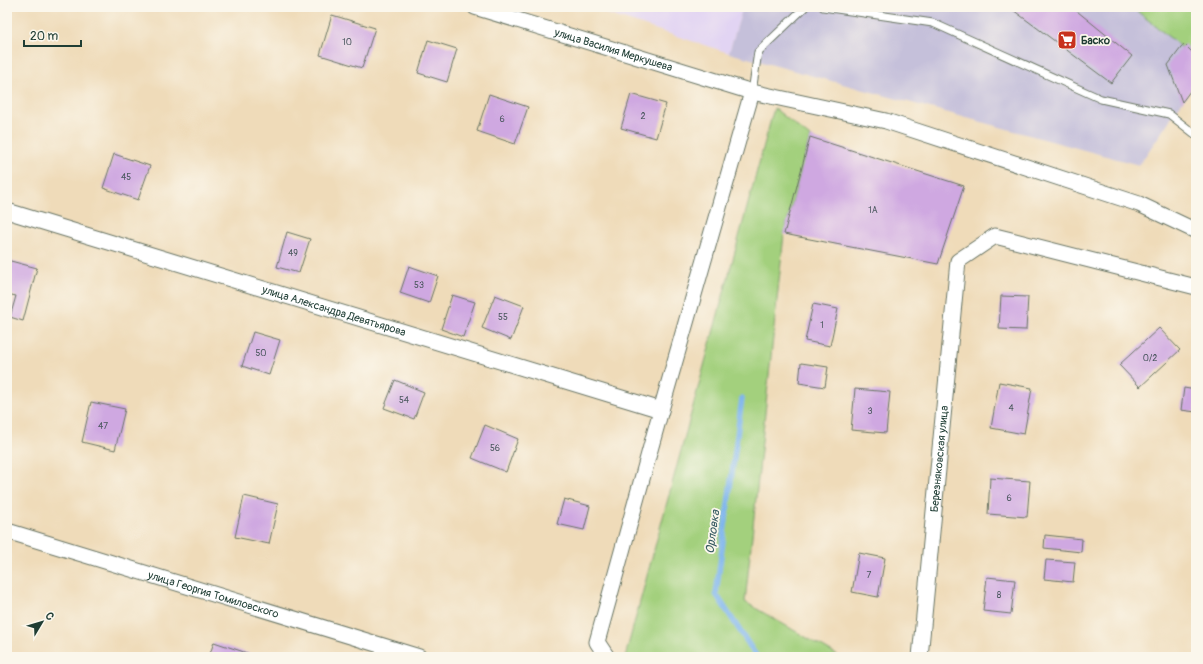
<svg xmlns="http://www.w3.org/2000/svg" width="1203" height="664" font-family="Pangolin,sans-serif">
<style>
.built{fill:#e2d4f3}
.industrial{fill:#c5c0da}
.green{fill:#a3d07d;stroke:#618658}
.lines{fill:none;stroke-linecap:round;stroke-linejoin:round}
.stream{stroke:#7eb5ed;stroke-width:5.5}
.building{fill:#cfa8e1}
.service-casing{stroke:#687463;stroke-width:9}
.minor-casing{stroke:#687463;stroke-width:17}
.service{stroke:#fff;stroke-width:7}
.minor{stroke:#fff;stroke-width:15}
.labels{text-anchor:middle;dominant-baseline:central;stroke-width:3.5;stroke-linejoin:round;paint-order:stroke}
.number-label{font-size:9px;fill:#4b585f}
.poi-label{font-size:11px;font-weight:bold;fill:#1f3d34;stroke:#fbf7ec;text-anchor:start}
.street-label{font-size:11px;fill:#1f3d34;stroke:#fbf7ec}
.water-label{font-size:12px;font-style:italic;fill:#375b62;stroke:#fbf7ec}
</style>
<rect width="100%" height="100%" fill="#fbf7ec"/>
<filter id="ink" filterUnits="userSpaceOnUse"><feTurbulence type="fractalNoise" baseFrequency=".025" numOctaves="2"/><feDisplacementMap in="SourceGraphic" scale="8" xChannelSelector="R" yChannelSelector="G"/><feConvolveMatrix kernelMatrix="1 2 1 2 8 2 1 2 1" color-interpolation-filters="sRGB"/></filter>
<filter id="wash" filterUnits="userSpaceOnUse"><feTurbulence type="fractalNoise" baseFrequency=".012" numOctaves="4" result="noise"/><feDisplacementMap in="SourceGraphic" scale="16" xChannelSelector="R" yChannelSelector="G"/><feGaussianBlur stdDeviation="0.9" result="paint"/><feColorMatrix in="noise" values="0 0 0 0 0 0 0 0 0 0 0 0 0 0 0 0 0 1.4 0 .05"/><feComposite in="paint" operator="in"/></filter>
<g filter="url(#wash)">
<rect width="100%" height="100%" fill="#efdbb9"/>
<path class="built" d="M 586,7 L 743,7 L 729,53 Z"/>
<path class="industrial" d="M 743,7 L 1138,7 L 1196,53 L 1196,82 L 1139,165 L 729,53 Z"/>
<g class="green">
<path d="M 1132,7 L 1196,7 L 1196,59 Z"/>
<path d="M 774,108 L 810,137 L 784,234 L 745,602 L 840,657 L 625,657 Z"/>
</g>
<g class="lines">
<path class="stream" d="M 742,398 L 716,594 L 757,657"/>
</g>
<g id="blocks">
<g class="building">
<path d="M 1009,7 L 1072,7 L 1132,56 L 1111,83 Z"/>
<path d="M 332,15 L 375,28 L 362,68 L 320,55 Z"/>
<path d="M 428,40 L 457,49 L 447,82 L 418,73 Z"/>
<path d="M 1184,44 L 1196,56 L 1196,83 L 1182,102 L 1168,65 Z"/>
<path d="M 489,94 L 528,107 L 515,144 L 477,131 Z"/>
<path d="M 631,94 L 666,104 L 656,138 L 621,128 Z"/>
<path d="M 810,137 L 964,186 L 938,264 L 784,234 Z"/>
<path d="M 114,154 L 150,166 L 138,200 L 103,188 Z"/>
<path d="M 287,232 L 310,239 L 299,273 L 277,267 Z"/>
<path d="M 7,260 L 37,268 L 23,321 L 10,317 L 16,296 L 7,294 Z"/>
<path d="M 409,266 L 438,276 L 429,303 L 400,293 Z"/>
<path d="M 452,295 L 475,302 L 463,337 L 441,329 Z"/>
<path d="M 495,295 L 524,306 L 511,340 L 482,328 Z"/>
<path d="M 1001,296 L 1028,297 L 1026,330 L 999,329 Z"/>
<path d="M 813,304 L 838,309 L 830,346 L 805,341 Z"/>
<path d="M 1159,328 L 1180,350 L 1140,387 L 1119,365 Z"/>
<path d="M 253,332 L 280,340 L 269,375 L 242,366 Z"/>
<path d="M 801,363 L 828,367 L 825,387 L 799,383 Z"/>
<path d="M 395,380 L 424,392 L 414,419 L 384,408 Z"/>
<path d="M 999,382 L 1032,388 L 1024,434 L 991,428 Z"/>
<path d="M 1184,388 L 1196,390 L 1196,412 L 1181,410 Z"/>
<path d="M 855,389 L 890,392 L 886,433 L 851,430 Z"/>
<path d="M 91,402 L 125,409 L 115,450 L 82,442 Z"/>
<path d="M 485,425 L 518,439 L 506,472 L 472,458 Z"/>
<path d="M 990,478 L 1030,481 L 1027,517 L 988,514 Z"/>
<path d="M 244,496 L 278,504 L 269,544 L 235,537 Z"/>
<path d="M 564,499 L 590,506 L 584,530 L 557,524 Z"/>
<path d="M 1045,535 L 1082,539 L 1081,552 L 1044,548 Z"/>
<path d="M 859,553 L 885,558 L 878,597 L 852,592 Z"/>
<path d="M 1046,560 L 1075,562 L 1073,582 L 1044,579 Z"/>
<path d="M 987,577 L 1015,580 L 1011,614 L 983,611 Z"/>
<path d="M 214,642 L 250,654 L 249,657 L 209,657 Z"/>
</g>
</g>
</g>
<g filter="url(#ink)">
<use href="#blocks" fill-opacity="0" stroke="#687463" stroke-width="1"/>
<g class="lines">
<g class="service-casing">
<g id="service">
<path d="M 823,7 L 933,23 L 1101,99 L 1169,114 L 1196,135"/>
<path d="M 752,92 L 758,52 L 805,7"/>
</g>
</g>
<g class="minor-casing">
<g id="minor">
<path id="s1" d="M 475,7 L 752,92 L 886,121 L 1139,204 L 1196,231"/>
<path id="s2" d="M 7,211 L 661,410"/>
<path id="s3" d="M 7,531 L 419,657"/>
<path d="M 607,657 L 597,642 L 661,410 L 752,92"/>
<path id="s4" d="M 920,657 L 958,261 L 995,236 L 1196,287"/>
</g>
</g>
<use href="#service" class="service"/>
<use href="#minor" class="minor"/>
</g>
</g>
<defs>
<g id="supermarket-square" transform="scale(1)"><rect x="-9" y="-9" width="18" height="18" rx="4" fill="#c8321e" stroke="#fbf7ec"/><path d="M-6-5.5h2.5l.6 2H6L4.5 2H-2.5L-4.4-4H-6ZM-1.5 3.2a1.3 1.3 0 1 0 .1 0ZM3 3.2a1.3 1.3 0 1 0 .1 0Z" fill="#fff"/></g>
</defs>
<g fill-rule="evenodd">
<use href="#supermarket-square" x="1067" y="40"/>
</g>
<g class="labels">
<g class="number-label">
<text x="347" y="42">10</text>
<text x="643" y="116">2</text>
<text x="502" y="119">6</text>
<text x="126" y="177">45</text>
<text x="873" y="210">1А</text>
<text x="293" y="253">49</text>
<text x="419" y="285">53</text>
<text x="503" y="317">55</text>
<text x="822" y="325">1</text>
<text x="261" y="353">50</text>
<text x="1150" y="358">0/2</text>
<text x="404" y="400">54</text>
<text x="1011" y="408">4</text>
<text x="870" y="411">3</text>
<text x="103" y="426">47</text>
<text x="495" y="448">56</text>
<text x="1009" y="498">6</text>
<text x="869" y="575">7</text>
<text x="999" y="595">8</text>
</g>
<g class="poi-label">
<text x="1081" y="40">Баско</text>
</g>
<g class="street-label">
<text stroke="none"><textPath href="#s1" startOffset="145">улица Василия Меркушева</textPath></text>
<text stroke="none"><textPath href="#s2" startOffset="342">улица Александра Девятьярова</textPath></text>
<text stroke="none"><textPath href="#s4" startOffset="199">Березняковская улица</textPath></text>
<text stroke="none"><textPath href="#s3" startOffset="216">улица Георгия Томиловского</textPath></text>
</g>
<g class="water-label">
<text transform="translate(713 532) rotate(-82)">Орловка</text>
</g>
</g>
<rect width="1203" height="664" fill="none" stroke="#fbf7ec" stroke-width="24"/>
<g transform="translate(42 622) rotate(52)" stroke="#fbf7ec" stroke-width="3" paint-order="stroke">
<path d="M0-3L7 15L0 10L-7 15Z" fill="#1f3d34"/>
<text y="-6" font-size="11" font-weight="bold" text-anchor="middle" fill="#1f3d34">С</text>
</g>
<path d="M24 40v6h57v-6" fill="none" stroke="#1f3d34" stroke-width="2"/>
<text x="30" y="40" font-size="12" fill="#1f3d34" stroke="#fbf7ec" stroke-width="3" paint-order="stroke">20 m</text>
</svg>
